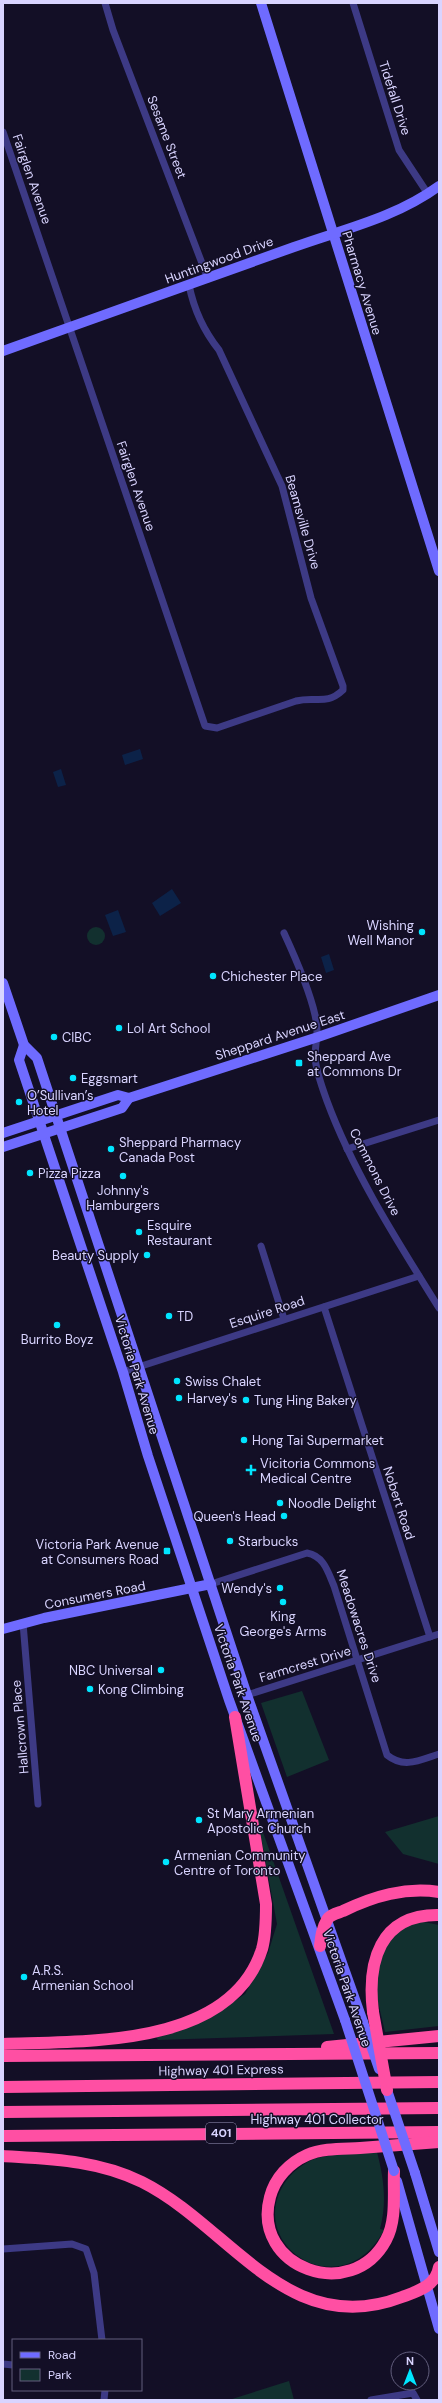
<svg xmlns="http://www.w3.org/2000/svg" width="442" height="2403" font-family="'DM Sans',sans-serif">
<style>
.green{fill:#12302f}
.water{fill:#0c2248}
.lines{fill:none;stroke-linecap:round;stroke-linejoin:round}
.street{stroke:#3d3a85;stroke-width:7}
.secondary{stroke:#6f6bff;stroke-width:10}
.highway{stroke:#ff4fa3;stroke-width:12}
.secondary-bridge{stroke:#6f6bff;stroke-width:10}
.highway-bridge{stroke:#ff4fa3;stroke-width:12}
.poi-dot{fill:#00e5ff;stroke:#130f26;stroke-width:1.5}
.labels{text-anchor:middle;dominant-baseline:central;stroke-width:3;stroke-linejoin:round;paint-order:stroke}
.shield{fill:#130f26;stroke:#9e99be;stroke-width:1}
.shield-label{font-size:12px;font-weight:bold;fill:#d9d4ff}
.street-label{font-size:13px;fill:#d9d4ff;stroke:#130f26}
.poi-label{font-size:13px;fill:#d9d4ff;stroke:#130f26;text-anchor:start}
</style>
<rect width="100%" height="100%" fill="#130f26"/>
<g class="green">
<circle cx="96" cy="936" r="9"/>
<path d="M 302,1691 L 329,1760 L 287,1777 L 261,1703 Z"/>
<path d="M 257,1815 L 334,2034 L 158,2040 L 155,2035 L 208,2019 L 245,1994 L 268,1953 L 277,1924 Z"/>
<path d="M 439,1816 L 439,1864 L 403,1854 L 385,1832 Z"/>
<path d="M 419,1921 L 439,1925 L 439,2026 L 385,2032 L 374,1985 L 381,1952 L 396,1930 Z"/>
<path d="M 377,2152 C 384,2179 387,2202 380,2229 L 384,2230 C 343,2308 245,2247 284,2184 C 291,2173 302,2164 314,2159 C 334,2153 357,2154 377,2152 Z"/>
<path d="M 289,2381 L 294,2400 L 229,2400 Z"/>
</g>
<g class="water">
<path d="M 140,749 L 143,759 L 125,765 L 122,755 Z"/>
<path d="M 61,769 L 66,785 L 58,787 L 53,772 Z"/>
<path d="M 172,889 L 181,903 L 160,916 L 152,903 Z"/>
<path d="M 118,910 L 126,932 L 113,936 L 105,915 Z"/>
<path d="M 329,954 L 334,970 L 326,973 L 321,957 Z"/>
</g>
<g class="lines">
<g class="street">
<path d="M 105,3 L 113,30 L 208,279"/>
<path d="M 353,3 L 399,150 L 428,194"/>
<path d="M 3,132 L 203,720 L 205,726 L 217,728 L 296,701 C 316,696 326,706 343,690 L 343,686 L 311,598 L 282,486 L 219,350 C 203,330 194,310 189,285"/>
<path d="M 284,933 C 296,959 309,988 315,1015 C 319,1030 316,1040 315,1054 C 314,1065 323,1090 327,1101 C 354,1174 398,1242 439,1308"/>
<path d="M 347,1149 L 439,1120"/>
<path d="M 261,1246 L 284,1319"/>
<path d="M 324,1307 L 430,1637"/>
<path d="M 123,1372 L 419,1276"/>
<path d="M 211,1584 L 307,1553 C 324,1556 328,1572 334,1586 L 387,1755 C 404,1769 420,1760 439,1754"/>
<path d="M 23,1623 L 38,1804"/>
<path d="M 247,1695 L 439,1634"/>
<path d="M 3,2249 L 72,2244 L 86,2249 L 94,2273 L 102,2340"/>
<path d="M 3,2364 L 13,2365"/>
<path d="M 104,2400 L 105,2390"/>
<path d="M 371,2400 L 413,2393 L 417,2400"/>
</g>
<g class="secondary">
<path d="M 261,3 L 439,571"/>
<path d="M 3,351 C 100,316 198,282 294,247 C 344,229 395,218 439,186"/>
<path d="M 3,983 L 24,1045 L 37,1058 L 247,1695 L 363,2022"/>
<path d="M 24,1045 L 19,1060 L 123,1372 L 148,1456 L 229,1700 L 345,2020"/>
<path d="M 3,1133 L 118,1095 L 129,1098 L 318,1037 L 439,995"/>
<path d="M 3,1147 L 122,1108 L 129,1098"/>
<path d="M 3,1629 L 44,1618 L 211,1584"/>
<path d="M 415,2173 L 439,2252"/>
<path d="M 397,2181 L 439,2329"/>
</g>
<g class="highway">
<path d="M 320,1946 C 321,1937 322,1928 327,1920 C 329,1915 338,1913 343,1911 C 374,1896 405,1887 439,1892"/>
<path d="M 373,2012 C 367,1963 379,1914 439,1915"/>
<path d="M 3,2044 C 85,2041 231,2048 262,1949 C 266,1935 266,1919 266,1904 L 235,1717"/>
<path d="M 327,2047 L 439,2036"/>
<path d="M 3,2056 L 439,2053"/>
<path d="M 3,2087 L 439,2082"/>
<path d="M 3,2112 L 439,2108"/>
<path d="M 3,2136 L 439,2132"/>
<path d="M 3,2156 C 50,2159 98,2160 142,2182 C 230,2226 288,2341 402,2297 C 418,2291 436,2286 439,2267"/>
<path d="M 394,2171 C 393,2193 397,2220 386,2240 C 352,2304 251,2268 270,2197 C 275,2178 289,2163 307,2155 C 323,2148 343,2149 360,2148 C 387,2146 413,2144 439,2142"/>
</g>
<g class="secondary-bridge">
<path d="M 345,2020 L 394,2171"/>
<path d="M 363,2022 L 379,2069"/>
<path d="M 385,2084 L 415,2173"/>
</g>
<path class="highway-bridge" d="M 373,2012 L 387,2090"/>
</g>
<g class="poi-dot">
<circle cx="422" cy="932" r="4"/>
<circle cx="213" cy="976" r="4"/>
<circle cx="119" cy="1028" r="4"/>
<circle cx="54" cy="1037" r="4"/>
<rect x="295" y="1059" width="8" height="8" rx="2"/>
<circle cx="73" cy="1078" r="4"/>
<circle cx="19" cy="1102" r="4"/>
<circle cx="111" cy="1149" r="4"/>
<circle cx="30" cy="1173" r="4"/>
<circle cx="123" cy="1176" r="4"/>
<circle cx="139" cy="1232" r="4"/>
<circle cx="147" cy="1255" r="4"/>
<circle cx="169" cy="1316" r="4"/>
<circle cx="57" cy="1325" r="4"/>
<circle cx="177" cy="1381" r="4"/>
<circle cx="179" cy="1398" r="4"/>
<circle cx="246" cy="1400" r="4"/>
<circle cx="244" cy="1440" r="4"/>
<path d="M249 1464h4v4h4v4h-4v4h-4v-4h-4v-4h4z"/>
<circle cx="280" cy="1503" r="4"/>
<circle cx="284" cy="1516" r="4"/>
<circle cx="230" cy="1541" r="4"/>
<rect x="163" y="1547" width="8" height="8" rx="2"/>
<circle cx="280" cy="1588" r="4"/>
<circle cx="283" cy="1602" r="4"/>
<circle cx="161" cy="1670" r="4"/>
<circle cx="90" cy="1689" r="4"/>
<circle cx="199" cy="1820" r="4"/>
<circle cx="166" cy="1862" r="4"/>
<circle cx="24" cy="1977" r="4"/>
</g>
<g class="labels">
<rect class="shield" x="206" y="2123" width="30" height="20" rx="3"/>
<g class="shield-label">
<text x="221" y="2133">401</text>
</g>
<g class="street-label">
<text transform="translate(395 98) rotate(72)">Tidefall Drive</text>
<text transform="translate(167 137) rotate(69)">Sesame Street</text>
<text transform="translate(32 179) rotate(71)">Fairglen Avenue</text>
<text transform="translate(219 260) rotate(-20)">Huntingwood Drive</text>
<text transform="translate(362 283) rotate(73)">Pharmacy Avenue</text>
<text transform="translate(136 486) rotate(71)">Fairglen Avenue</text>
<text transform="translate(303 522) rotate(74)">Beamsville Drive</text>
<text transform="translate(280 1035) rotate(-18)">Sheppard Avenue East</text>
<text transform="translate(375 1172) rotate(63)">Commons Drive</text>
<text transform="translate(267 1312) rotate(-18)">Esquire Road</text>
<text transform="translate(137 1375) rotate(73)">Victoria Park Avenue</text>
<text transform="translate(399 1503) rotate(72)">Nobert Road</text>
<text transform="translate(95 1595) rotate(-11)">Consumers Road</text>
<text transform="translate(359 1626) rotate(72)">Meadowacres Drive</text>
<text transform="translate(305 1664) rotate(-17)">Farmcrest Drive</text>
<text transform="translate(238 1683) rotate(71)">Victoria Park Avenue</text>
<text transform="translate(20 1727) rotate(-95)">Hallcrown Place</text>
<text transform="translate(347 1988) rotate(71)">Victoria Park Avenue</text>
<text transform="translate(221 2070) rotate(-1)">Highway 401 Express</text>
<text x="317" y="2119">Highway 401 Collector</text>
</g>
<g class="poi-label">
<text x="414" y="925" text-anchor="end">Wishing<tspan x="414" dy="15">Well Manor</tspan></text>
<text x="221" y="976">Chichester Place</text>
<text x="127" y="1028">Lol Art School</text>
<text x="62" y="1037">CIBC</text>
<text x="307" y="1056">Sheppard Ave<tspan x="307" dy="15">at Commons Dr</tspan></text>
<text x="81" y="1078">Eggsmart</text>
<text x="27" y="1095">O’Sullivan’s<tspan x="27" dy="15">Hotel</tspan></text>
<text x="119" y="1142">Sheppard Pharmacy<tspan x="119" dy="15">Canada Post</tspan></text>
<text x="38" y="1173">Pizza Pizza</text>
<text x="123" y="1190" text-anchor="middle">Johnny's<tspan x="123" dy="15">Hamburgers</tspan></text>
<text x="147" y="1225">Esquire<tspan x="147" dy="15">Restaurant</tspan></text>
<text x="139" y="1255" text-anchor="end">Beauty Supply</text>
<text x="177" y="1316">TD</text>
<text x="57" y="1339" text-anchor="middle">Burrito Boyz</text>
<text x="185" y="1381">Swiss Chalet</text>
<text x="187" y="1398">Harvey's</text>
<text x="254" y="1400">Tung Hing Bakery</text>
<text x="252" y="1440">Hong Tai Supermarket</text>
<text x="260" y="1463">Vicitoria Commons<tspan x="260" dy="15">Medical Centre</tspan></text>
<text x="288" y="1503">Noodle Delight</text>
<text x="276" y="1516" text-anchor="end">Queen's Head</text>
<text x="238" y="1541">Starbucks</text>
<text x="159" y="1544" text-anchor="end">Victoria Park Avenue<tspan x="159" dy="15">at Consumers Road</tspan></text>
<text x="272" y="1588" text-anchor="end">Wendy's</text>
<text x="283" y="1616" text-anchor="middle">King<tspan x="283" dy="15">George's Arms</tspan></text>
<text x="153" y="1670" text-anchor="end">NBC Universal</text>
<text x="98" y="1689">Kong Climbing</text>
<text x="207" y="1813">St Mary Armenian<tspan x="207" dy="15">Apostolic Church</tspan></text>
<text x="174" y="1855">Armenian Community<tspan x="174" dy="15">Centre of Toronto</tspan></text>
<text x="32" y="1970">A.R.S.<tspan x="32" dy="15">Armenian School</tspan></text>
</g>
</g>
<rect width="442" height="2403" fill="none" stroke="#d9d4ff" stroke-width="8"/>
<rect x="12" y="2339" width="130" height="52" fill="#130f26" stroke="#625e7d"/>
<rect x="20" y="2352" width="20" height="6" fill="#6f6bff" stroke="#625e7d"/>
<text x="48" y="2359" font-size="12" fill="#d9d4ff">Road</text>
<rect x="20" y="2369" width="20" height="12" fill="#12302f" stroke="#625e7d"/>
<text x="48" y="2379" font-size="12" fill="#d9d4ff">Park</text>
<g transform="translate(410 2371)"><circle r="19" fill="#130f26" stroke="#625e7d"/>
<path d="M0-3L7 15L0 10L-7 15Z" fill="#00e5ff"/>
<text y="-6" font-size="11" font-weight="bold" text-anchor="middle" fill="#d9d4ff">N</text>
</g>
</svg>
